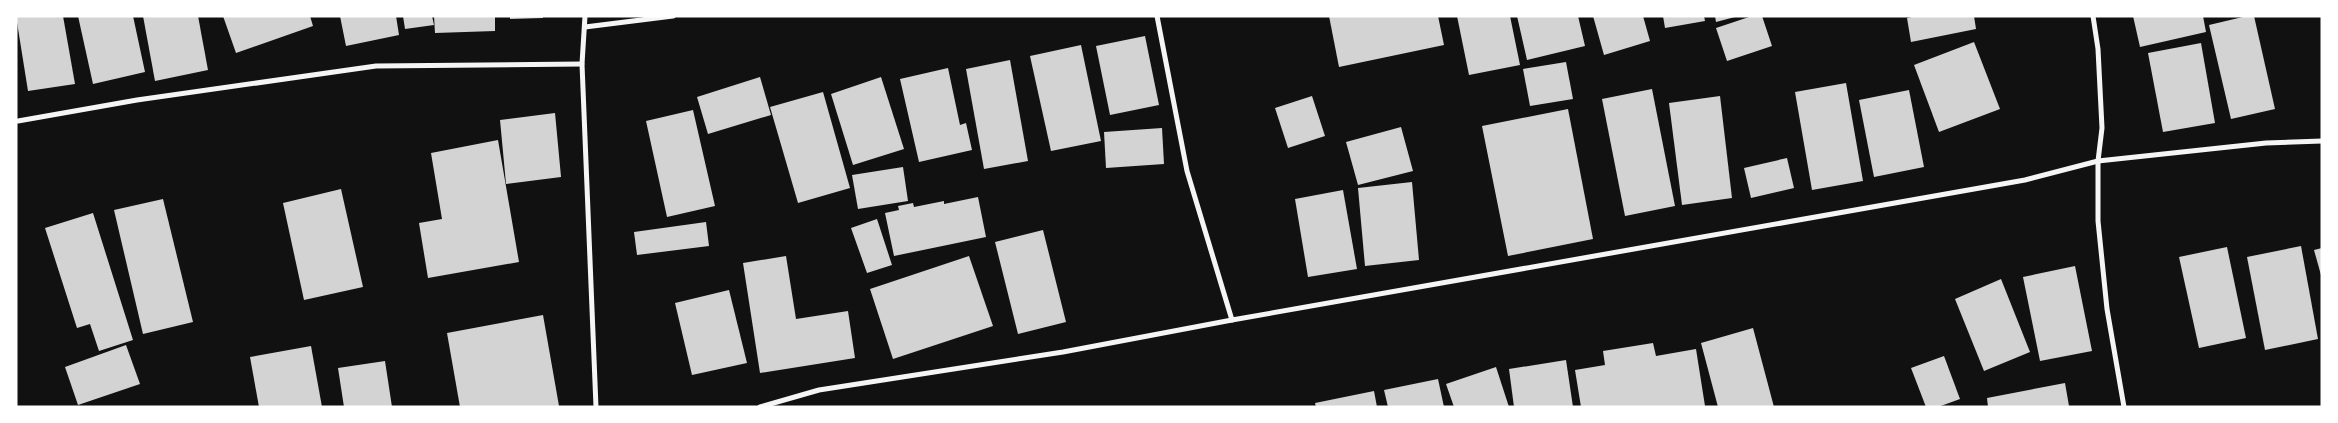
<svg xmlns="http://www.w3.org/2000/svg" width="2338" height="423" font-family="'PT Sans',sans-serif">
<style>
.building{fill:#d3d3d3}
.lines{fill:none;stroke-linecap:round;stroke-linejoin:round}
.minor{stroke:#f5f5f5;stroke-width:5}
</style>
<rect width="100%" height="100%" fill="#111"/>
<g class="building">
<path d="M 16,16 L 63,16 L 75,84 L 28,91 Z"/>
<path d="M 78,16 L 133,16 L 145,72 L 93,84 Z"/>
<path d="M 143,16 L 198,16 L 208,70 L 155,81 Z"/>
<path d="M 223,16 L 310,16 L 313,26 L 236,53 Z"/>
<path d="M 340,16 L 396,16 L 399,35 L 346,46 Z"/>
<path d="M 403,16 L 432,16 L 434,25 L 405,29 Z"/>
<path d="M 434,16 L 495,16 L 495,31 L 435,33 Z"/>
<path d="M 510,16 L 543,16 L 543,18 L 510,19 Z"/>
<path d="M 1329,16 L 1438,16 L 1444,45 L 1339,67 Z"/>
<path d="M 1457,16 L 1510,16 L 1520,65 L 1469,75 Z"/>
<path d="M 1517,16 L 1578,16 L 1585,46 L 1527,60 Z"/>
<path d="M 1593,16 L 1643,16 L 1650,41 L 1604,55 Z"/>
<path d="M 1663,16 L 1704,16 L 1705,21 L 1665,28 Z"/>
<path d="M 1715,16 L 1735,16 L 1735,17 L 1716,22 Z"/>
<path d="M 1752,16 L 1762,16 L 1772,46 L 1727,61 L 1716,28 Z"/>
<path d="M 1916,16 L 1974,16 L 1976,29 L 1911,42 L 1907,18 Z"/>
<path d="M 2133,16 L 2203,16 L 2206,32 L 2140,47 Z"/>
<path d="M 2247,16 L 2254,16 L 2275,109 L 2231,119 L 2209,25 Z"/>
<path d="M 1145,36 L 1159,105 L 1110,115 L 1096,46 Z"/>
<path d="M 1974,42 L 2000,109 L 1939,132 L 1914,65 Z"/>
<path d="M 2201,43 L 2215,123 L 2163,132 L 2148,53 Z"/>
<path d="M 1081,45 L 1101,141 L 1051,151 L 1030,56 Z"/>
<path d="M 1010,60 L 1028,161 L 984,169 L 966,69 Z"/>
<path d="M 1566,62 L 1573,99 L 1530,106 L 1523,69 Z"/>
<path d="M 948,68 L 960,125 L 966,123 L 972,150 L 919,162 L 900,79 Z"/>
<path d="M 760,77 L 771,115 L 708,134 L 697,97 Z"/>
<path d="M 881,77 L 904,149 L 853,165 L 831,94 Z"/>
<path d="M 1846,83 L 1863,181 L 1812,190 L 1795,92 Z"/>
<path d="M 1652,89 L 1675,206 L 1625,216 L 1602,99 Z"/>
<path d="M 1909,90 L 1924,167 L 1874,177 L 1859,100 Z"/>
<path d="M 823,92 L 850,188 L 798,203 L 770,107 Z"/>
<path d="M 1312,96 L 1325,136 L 1288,148 L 1275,108 Z"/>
<path d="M 1720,96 L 1732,198 L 1682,205 L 1669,103 Z"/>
<path d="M 1568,109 L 1593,239 L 1508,256 L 1482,126 Z"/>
<path d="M 693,110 L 715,206 L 667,217 L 646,121 Z"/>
<path d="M 555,113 L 561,177 L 506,184 L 500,120 Z"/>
<path d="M 1401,127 L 1413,171 L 1358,185 L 1346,142 Z"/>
<path d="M 1162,128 L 1164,164 L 1106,168 L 1104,132 Z"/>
<path d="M 498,140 L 519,262 L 428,278 L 419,223 L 442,219 L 431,153 Z"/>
<path d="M 1787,158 L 1794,188 L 1751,198 L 1744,168 Z"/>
<path d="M 903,167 L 908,201 L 858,209 L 852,175 Z"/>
<path d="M 1412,182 L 1419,260 L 1365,266 L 1358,188 Z"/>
<path d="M 341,189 L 363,287 L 304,300 L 283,203 Z"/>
<path d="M 1343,190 L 1357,269 L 1308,277 L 1295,199 Z"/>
<path d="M 978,197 L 986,237 L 894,256 L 885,213 L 899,210 L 898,206 L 913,203 L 914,207 L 944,201 L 944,204 Z"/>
<path d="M 163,199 L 193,322 L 143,334 L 114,210 Z"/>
<path d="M 93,213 L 133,340 L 99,351 L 90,324 L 77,328 L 45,228 Z"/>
<path d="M 877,219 L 892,265 L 867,273 L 851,228 Z"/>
<path d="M 706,222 L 709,246 L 637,255 L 634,232 Z"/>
<path d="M 1043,230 L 1066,322 L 1018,334 L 995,242 Z"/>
<path d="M 2301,246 L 2318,339 L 2265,350 L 2247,257 Z"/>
<path d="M 2227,247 L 2246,338 L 2199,348 L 2179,257 Z"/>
<path d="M 2322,248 L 2322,275 L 2321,275 L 2314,250 Z"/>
<path d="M 786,256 L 796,319 L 848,311 L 855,358 L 760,373 L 743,263 Z"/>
<path d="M 969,256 L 993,326 L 893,359 L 870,289 Z"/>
<path d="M 2075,266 L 2092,351 L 2040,361 L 2023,277 Z"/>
<path d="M 2001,279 L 2030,352 L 1984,371 L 1955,299 Z"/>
<path d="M 729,290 L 747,363 L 692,375 L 675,303 Z"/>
<path d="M 543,315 L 559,406 L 460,407 L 447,333 Z"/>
<path d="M 1753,328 L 1774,407 L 1718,407 L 1701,343 Z"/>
<path d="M 1653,343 L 1656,356 L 1696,349 L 1705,406 L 1581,407 L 1575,370 L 1605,365 L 1603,351 Z"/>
<path d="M 126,345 L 140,384 L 78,405 L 65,367 Z"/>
<path d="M 311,346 L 322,407 L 259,407 L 250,357 Z"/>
<path d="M 1944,356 L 1960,399 L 1938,407 L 1926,407 L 1911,368 Z"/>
<path d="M 1566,360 L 1573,407 L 1514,407 L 1509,369 Z"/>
<path d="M 385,361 L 392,407 L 344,407 L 338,368 Z"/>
<path d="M 1496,367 L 1509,407 L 1454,407 L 1446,384 Z"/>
<path d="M 1438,379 L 1444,407 L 1388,407 L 1384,390 Z"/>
<path d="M 2065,383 L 2069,406 L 1988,407 L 1987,398 Z"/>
<path d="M 1374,391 L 1377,407 L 1316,407 L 1315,403 Z"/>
</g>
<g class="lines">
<g class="minor">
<path d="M 585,16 L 582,64 L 596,407"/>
<path d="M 1157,16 L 1187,171 L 1232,320"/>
<path d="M 2093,16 L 2098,49 L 2102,128 L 2098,161 L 2098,221 L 2107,309 L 2124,407"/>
<path d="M 585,27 L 673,16"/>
<path d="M 18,121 L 137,100 L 376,66 L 582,64"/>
<path d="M 760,407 L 819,390 L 1063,352 L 1232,320 L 2025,180 L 2098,161 L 2266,143 L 2322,141"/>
</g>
</g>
<rect width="2338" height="423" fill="none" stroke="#ffffff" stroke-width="35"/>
</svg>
